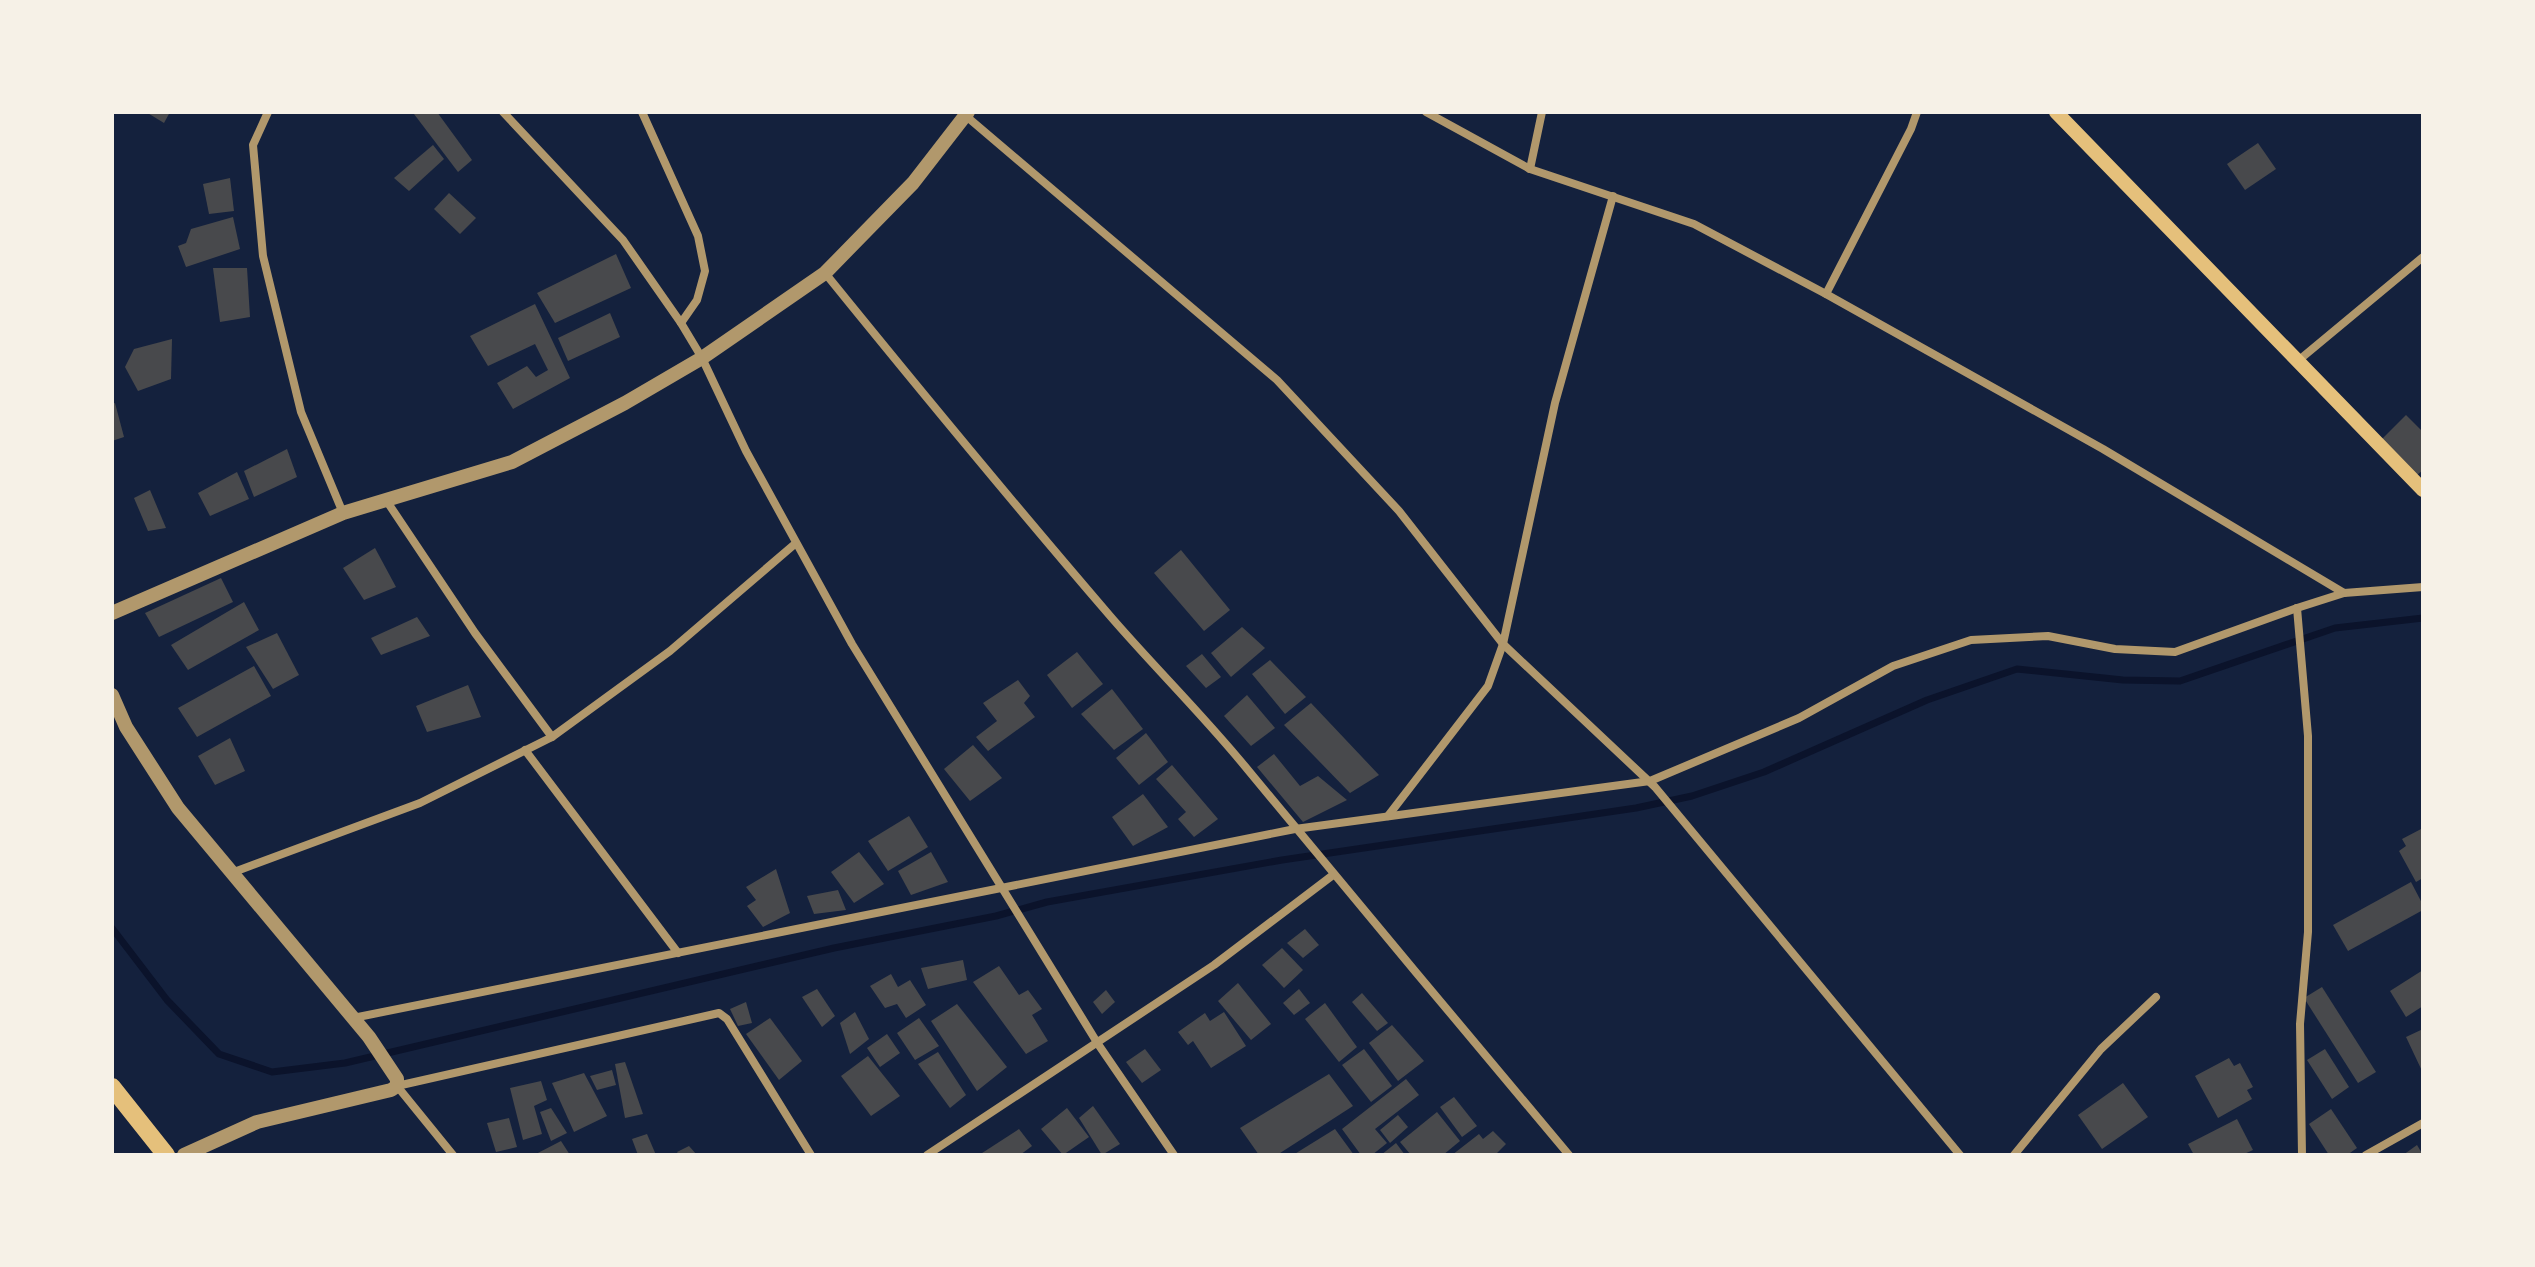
<svg xmlns="http://www.w3.org/2000/svg" width="2535" height="1267" font-family="'DM Sans',sans-serif">
<style>
.lines{fill:none;stroke-linecap:round;stroke-linejoin:round}
.stream{stroke:#0b132b;stroke-width:7}
.building{fill:#48494c}
.minor{stroke:#b1986c;stroke-width:8}
.tertiary{stroke:#b1986c;stroke-width:14}
.secondary{stroke:#e5c07b;stroke-width:14}
.trunk{stroke:#e5c07b;stroke-width:18}
</style>
<rect width="100%" height="100%" fill="#14213d"/>
<g class="lines">
<path class="stream" d="M 112,928 L 167,1000 L 219,1054 L 272,1072 L 345,1063 L 834,948 L 996,916 L 1047,902 L 1282,860 L 1636,808 L 1692,796 L 1764,772 L 1927,700 L 2017,669 L 2123,680 L 2180,681 L 2335,628 L 2423,618"/>
</g>
<g class="building">
<path d="M 146,112 L 170,112 L 164,123 Z"/>
<path d="M 416,112 L 437,112 L 472,160 L 458,172 L 414,114 Z"/>
<path d="M 2258,143 L 2276,169 L 2245,190 L 2227,164 Z"/>
<path d="M 433,145 L 444,159 L 409,191 L 394,178 Z"/>
<path d="M 230,178 L 234,211 L 209,214 L 203,184 Z"/>
<path d="M 449,193 L 476,218 L 460,234 L 434,209 Z"/>
<path d="M 233,217 L 240,249 L 186,267 L 178,246 L 186,243 L 191,229 Z"/>
<path d="M 616,254 L 631,288 L 555,323 L 537,293 Z"/>
<path d="M 213,268 L 247,268 L 250,317 L 220,322 Z"/>
<path d="M 535,304 L 570,378 L 513,409 L 497,383 L 527,366 L 536,377 L 548,370 L 535,344 L 488,366 L 470,336 Z"/>
<path d="M 610,313 L 620,337 L 568,361 L 558,338 Z"/>
<path d="M 172,339 L 171,379 L 138,391 L 125,367 L 134,349 Z"/>
<path d="M 115,403 L 124,437 L 112,441 L 112,404 Z"/>
<path d="M 2406,415 L 2423,432 L 2423,470 L 2417,475 L 2382,439 Z"/>
<path d="M 287,449 L 297,477 L 254,497 L 244,471 Z"/>
<path d="M 237,472 L 249,499 L 210,516 L 198,493 Z"/>
<path d="M 150,490 L 166,528 L 148,531 L 134,498 Z"/>
<path d="M 375,548 L 396,587 L 364,600 L 343,568 Z"/>
<path d="M 1181,550 L 1230,610 L 1204,631 L 1154,573 Z"/>
<path d="M 221,578 L 233,602 L 159,637 L 145,613 Z"/>
<path d="M 244,602 L 259,630 L 188,670 L 171,645 Z"/>
<path d="M 417,617 L 430,636 L 381,655 L 371,638 Z"/>
<path d="M 1242,627 L 1265,648 L 1231,677 L 1211,653 Z"/>
<path d="M 277,633 L 299,675 L 273,689 L 246,647 Z"/>
<path d="M 1077,652 L 1103,684 L 1072,708 L 1047,675 Z"/>
<path d="M 1202,654 L 1221,677 L 1206,688 L 1186,666 Z"/>
<path d="M 1270,660 L 1306,697 L 1285,714 L 1252,674 Z"/>
<path d="M 254,666 L 271,696 L 197,737 L 178,708 Z"/>
<path d="M 1018,680 L 1030,696 L 1024,703 L 1035,717 L 988,751 L 976,737 L 997,721 L 983,703 Z"/>
<path d="M 468,685 L 481,717 L 427,732 L 416,706 Z"/>
<path d="M 1112,689 L 1143,729 L 1114,750 L 1081,714 Z"/>
<path d="M 1247,695 L 1275,728 L 1251,746 L 1224,716 Z"/>
<path d="M 1311,703 L 1379,775 L 1350,793 L 1284,725 Z"/>
<path d="M 1146,733 L 1168,762 L 1139,785 L 1116,758 Z"/>
<path d="M 230,738 L 245,771 L 215,785 L 198,756 Z"/>
<path d="M 973,745 L 1002,778 L 970,801 L 944,769 Z"/>
<path d="M 1274,754 L 1300,786 L 1318,776 L 1347,800 L 1303,822 L 1257,767 Z"/>
<path d="M 1172,765 L 1218,819 L 1194,837 L 1178,819 L 1186,812 L 1156,779 Z"/>
<path d="M 1143,794 L 1168,827 L 1133,846 L 1112,817 Z"/>
<path d="M 909,816 L 928,847 L 888,871 L 868,841 Z"/>
<path d="M 2423,828 L 2423,878 L 2416,882 L 2399,851 L 2406,846 L 2402,839 Z"/>
<path d="M 859,852 L 884,884 L 854,903 L 831,872 Z"/>
<path d="M 931,852 L 948,882 L 911,895 L 898,871 Z"/>
<path d="M 776,869 L 790,913 L 763,927 L 747,906 L 756,900 L 746,887 Z"/>
<path d="M 2411,882 L 2423,905 L 2423,910 L 2348,951 L 2333,925 Z"/>
<path d="M 838,890 L 846,910 L 814,914 L 807,896 Z"/>
<path d="M 1305,929 L 1319,945 L 1303,958 L 1287,943 Z"/>
<path d="M 1282,948 L 1303,970 L 1284,988 L 1262,965 Z"/>
<path d="M 963,960 L 967,980 L 928,989 L 921,968 Z"/>
<path d="M 999,966 L 1019,995 L 1028,990 L 1042,1009 L 1032,1015 L 1048,1041 L 1026,1054 L 973,982 Z"/>
<path d="M 2423,970 L 2423,1006 L 2406,1017 L 2390,991 Z"/>
<path d="M 891,974 L 898,987 L 910,980 L 926,1005 L 906,1018 L 897,1004 L 885,1008 L 870,986 Z"/>
<path d="M 1238,983 L 1271,1024 L 1251,1040 L 1218,1001 Z"/>
<path d="M 2322,987 L 2376,1072 L 2358,1083 L 2304,998 Z"/>
<path d="M 817,989 L 835,1016 L 822,1027 L 802,997 Z"/>
<path d="M 1299,989 L 1310,1003 L 1294,1015 L 1283,1003 Z"/>
<path d="M 1106,990 L 1115,1002 L 1102,1014 L 1093,1002 Z"/>
<path d="M 1362,993 L 1388,1023 L 1377,1031 L 1352,1002 Z"/>
<path d="M 746,1002 L 752,1023 L 738,1026 L 730,1009 Z"/>
<path d="M 1325,1003 L 1357,1047 L 1339,1062 L 1305,1019 Z"/>
<path d="M 957,1004 L 1007,1067 L 977,1091 L 931,1021 Z"/>
<path d="M 855,1012 L 869,1039 L 850,1054 L 840,1023 Z"/>
<path d="M 1224,1012 L 1246,1046 L 1211,1068 L 1193,1041 L 1188,1045 L 1178,1032 L 1205,1013 L 1210,1021 Z"/>
<path d="M 770,1018 L 802,1061 L 779,1080 L 746,1034 Z"/>
<path d="M 919,1018 L 939,1046 L 915,1060 L 897,1033 Z"/>
<path d="M 1392,1025 L 1424,1061 L 1398,1081 L 1369,1043 Z"/>
<path d="M 2423,1029 L 2423,1073 L 2406,1037 Z"/>
<path d="M 887,1034 L 900,1053 L 880,1067 L 867,1048 Z"/>
<path d="M 1145,1049 L 1161,1070 L 1142,1083 L 1126,1062 Z"/>
<path d="M 1364,1049 L 1392,1086 L 1371,1102 L 1342,1065 Z"/>
<path d="M 2325,1049 L 2349,1087 L 2332,1099 L 2307,1060 Z"/>
<path d="M 938,1052 L 966,1095 L 950,1108 L 918,1064 Z"/>
<path d="M 868,1056 L 900,1096 L 871,1116 L 841,1076 Z"/>
<path d="M 2229,1058 L 2234,1066 L 2240,1063 L 2253,1087 L 2247,1090 L 2252,1099 L 2218,1118 L 2195,1076 Z"/>
<path d="M 625,1062 L 643,1114 L 625,1118 L 615,1064 Z"/>
<path d="M 612,1070 L 616,1085 L 597,1090 L 590,1076 Z"/>
<path d="M 584,1073 L 607,1116 L 574,1132 L 552,1083 Z"/>
<path d="M 1329,1074 L 1353,1106 L 1277,1155 L 1259,1155 L 1240,1128 Z"/>
<path d="M 1406,1079 L 1419,1095 L 1375,1129 L 1387,1143 L 1372,1155 L 1361,1155 L 1342,1129 Z"/>
<path d="M 541,1081 L 547,1100 L 534,1106 L 542,1134 L 523,1140 L 510,1088 Z"/>
<path d="M 2123,1083 L 2148,1117 L 2102,1149 L 2078,1115 Z"/>
<path d="M 1454,1097 L 1477,1126 L 1462,1137 L 1440,1107 Z"/>
<path d="M 1093,1106 L 1120,1144 L 1102,1155 L 1079,1118 Z"/>
<path d="M 551,1108 L 567,1133 L 551,1141 L 540,1112 Z"/>
<path d="M 1067,1108 L 1089,1137 L 1063,1155 L 1041,1129 Z"/>
<path d="M 2331,1109 L 2357,1148 L 2347,1155 L 2329,1155 L 2309,1124 Z"/>
<path d="M 1437,1112 L 1460,1141 L 1443,1155 L 1411,1155 L 1400,1142 Z"/>
<path d="M 1398,1115 L 1408,1127 L 1390,1143 L 1380,1130 Z"/>
<path d="M 509,1118 L 517,1147 L 496,1152 L 487,1123 Z"/>
<path d="M 2237,1119 L 2253,1150 L 2242,1155 L 2194,1155 L 2188,1144 Z"/>
<path d="M 1019,1129 L 1032,1146 L 1020,1155 L 979,1155 Z"/>
<path d="M 1335,1129 L 1354,1155 L 1293,1155 Z"/>
<path d="M 1493,1131 L 1506,1144 L 1497,1153 L 1499,1155 L 1452,1155 L 1479,1134 L 1483,1139 Z"/>
<path d="M 647,1134 L 656,1155 L 638,1155 L 632,1139 Z"/>
<path d="M 561,1141 L 570,1155 L 534,1155 Z"/>
<path d="M 1396,1143 L 1405,1155 L 1381,1155 Z"/>
<path d="M 2417,1145 L 2423,1155 L 2403,1155 Z"/>
<path d="M 689,1146 L 697,1155 L 679,1155 L 677,1152 Z"/>
</g>
<g class="lines">
<g class="minor">
<path d="M 268,112 L 253,145 L 263,256 L 301,412 L 343,513"/>
<path d="M 503,112 L 623,240 L 681,323 L 702,358 L 746,451 L 852,644 L 1098,1044 L 1174,1155"/>
<path d="M 642,112 L 698,236 L 705,271 L 697,300 L 681,323"/>
<path d="M 1426,112 L 1530,169 L 1694,224 L 1826,294 L 2103,449 L 2344,593 L 2423,587"/>
<path d="M 966,116 L 1277,380 L 1399,511 L 1503,644 L 1655,787 L 1960,1155"/>
<path d="M 1530,169 L 1542,112"/>
<path d="M 825,273 C 919,389 1014,504 1111,617 C 1156,669 1205,717 1248,770 C 1355,899 1461,1027 1569,1155"/>
<path d="M 1826,294 L 1911,129 L 1917,112"/>
<path d="M 2299,360 L 2423,257"/>
<path d="M 386,500 L 475,633 L 552,737"/>
<path d="M 2297,608 L 2308,736 L 2308,932 L 2300,1024 L 2302,1155"/>
<path d="M 525,750 L 678,953"/>
<path d="M 1388,816 L 1488,686 L 1503,644 L 1555,403 L 1613,196"/>
<path d="M 234,872 L 420,803 L 552,737 L 670,651 L 796,543"/>
<path d="M 353,1018 L 1295,829 L 1650,781 L 1799,718 L 1893,666 L 1971,640 L 2048,636 L 2115,649 L 2175,652 L 2297,608 L 2344,593"/>
<path d="M 453,1155 L 397,1086 L 719,1013 L 727,1019 L 811,1155"/>
<path d="M 927,1155 L 1214,965 L 1333,875"/>
<path d="M 2014,1155 L 2101,1049 L 2156,997"/>
<path d="M 2366,1155 L 2423,1123"/>
</g>
<g class="tertiary">
<path d="M 112,613 L 343,513 L 512,462 L 625,403 L 702,358 L 825,273 L 913,183 L 968,112"/>
<path d="M 112,695 L 126,727 L 178,808 L 369,1037 L 397,1079 L 397,1086 L 391,1090 L 257,1122 L 184,1155"/>
</g>
<path class="secondary" d="M 2056,112 L 2423,490"/>
<path class="trunk" d="M 112,1087 L 166,1155"/>
</g>
<rect width="2535" height="1267" fill="none" stroke="#f6f1e7" stroke-width="228"/>
</svg>
